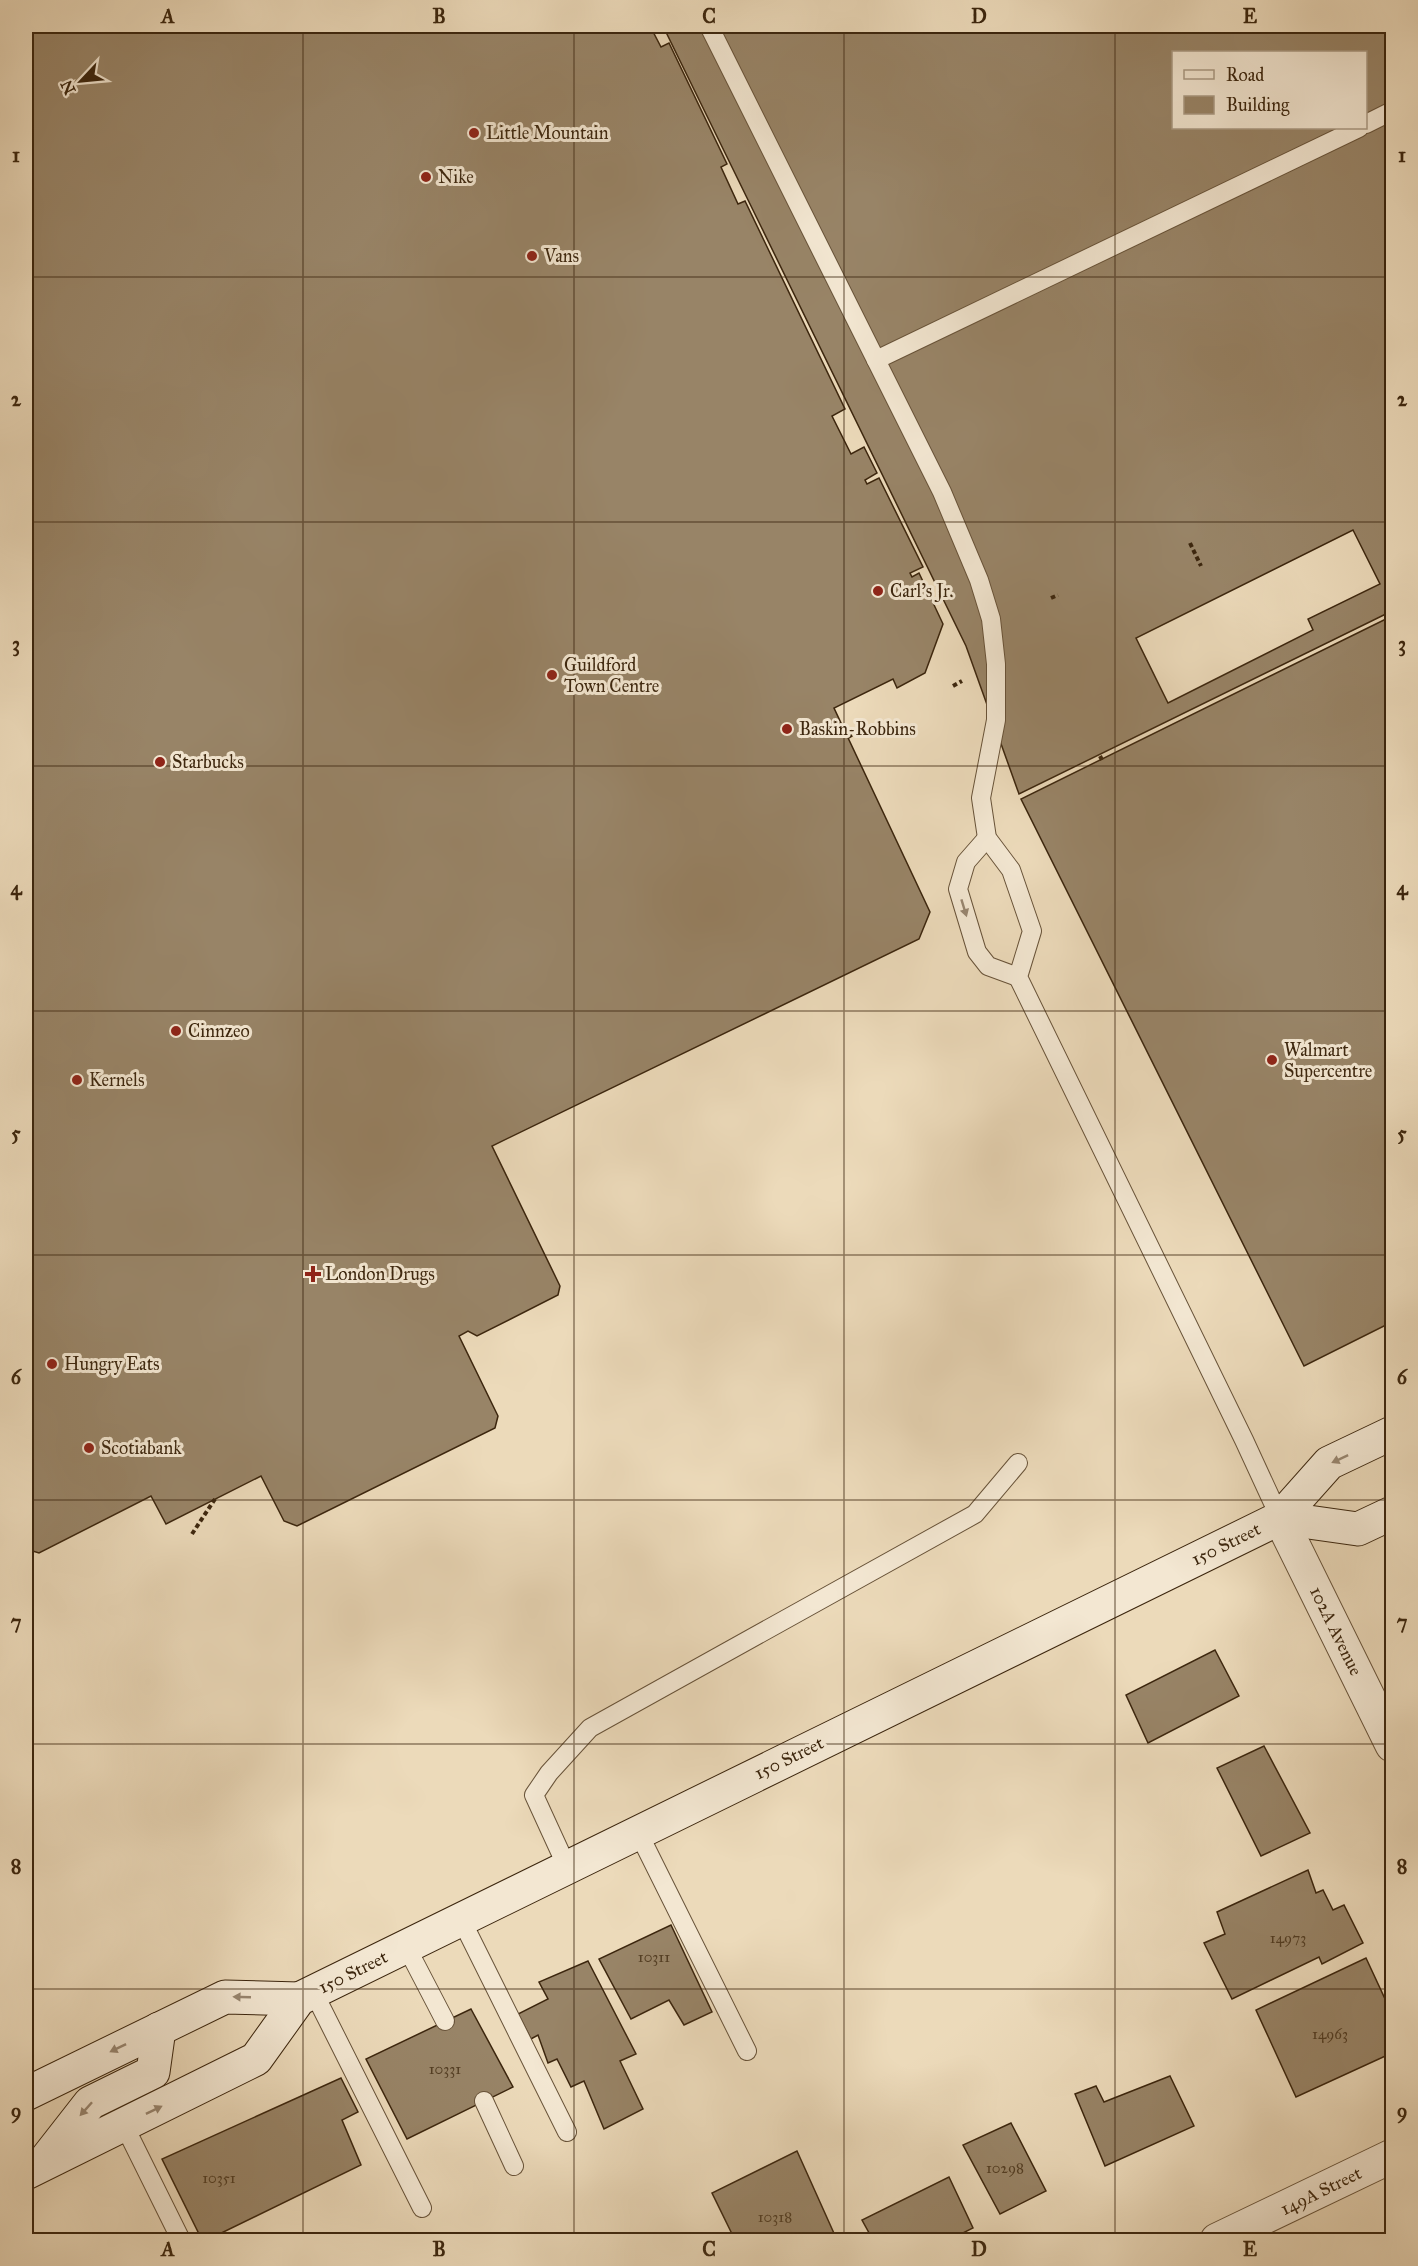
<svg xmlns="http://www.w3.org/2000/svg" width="1418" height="2266" font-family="'IM FELL Great Primer',serif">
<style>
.building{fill:#988467;stroke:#3c260e;stroke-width:1.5;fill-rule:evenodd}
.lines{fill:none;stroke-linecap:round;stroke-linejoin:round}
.lane-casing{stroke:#685339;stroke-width:20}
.street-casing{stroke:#685339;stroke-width:35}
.secondary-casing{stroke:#3c260e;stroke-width:35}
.path{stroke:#3c260e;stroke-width:4;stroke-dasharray:4.5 3;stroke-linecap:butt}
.lane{stroke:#f3e7d2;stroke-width:18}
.street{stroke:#f3e7d2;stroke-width:33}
.secondary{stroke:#f3e7d2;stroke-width:33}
.oneway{fill:#988670}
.grid{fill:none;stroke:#3c260e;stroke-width:1.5;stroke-opacity:0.55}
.poi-dot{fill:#8f2418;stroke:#f3e7d2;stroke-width:2}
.labels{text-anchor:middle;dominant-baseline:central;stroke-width:6;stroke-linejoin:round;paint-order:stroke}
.number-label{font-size:15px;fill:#533e24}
.poi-label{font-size:18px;fill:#3c260e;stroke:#f3e7d2;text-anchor:start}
.street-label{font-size:18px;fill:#3c260e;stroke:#f3e7d2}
.neatline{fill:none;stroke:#3c260e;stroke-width:2}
.grid-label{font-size:20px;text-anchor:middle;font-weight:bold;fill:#3c260e}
</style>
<rect width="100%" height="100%" fill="#ecdaba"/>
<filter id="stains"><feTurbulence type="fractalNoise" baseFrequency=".00333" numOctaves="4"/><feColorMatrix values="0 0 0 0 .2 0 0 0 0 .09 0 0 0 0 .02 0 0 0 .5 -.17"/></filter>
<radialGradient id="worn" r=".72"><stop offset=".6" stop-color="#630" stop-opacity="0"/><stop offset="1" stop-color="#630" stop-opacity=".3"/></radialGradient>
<g class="building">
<path d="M 26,26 L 650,26 L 661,47 L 669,43 L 727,164 L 721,167 L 738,204 L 745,201 L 845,409 L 832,416 L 851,454 L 864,447 L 877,473 L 865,480 L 867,484 L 879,478 L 923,567 L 910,573 L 912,577 L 919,573 L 943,624 L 925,673 L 897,688 L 893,679 L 834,708 L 930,912 L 919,939 L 492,1146 L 560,1286 L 558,1295 L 477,1336 L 468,1331 L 459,1336 L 498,1416 L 495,1428 L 297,1526 L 284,1521 L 261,1476 L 166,1524 L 151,1496 L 39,1553 L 26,1549 Z"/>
<path d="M 663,26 L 1392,26 L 1392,611 L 1019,794 L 966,646 ZM 1174,52 L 1366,52 L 1366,128 L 1174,128 ZM 1353,530 L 1380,584 L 1308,619 L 1313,630 L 1168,703 L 1136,638 Z"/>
<path d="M 1392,616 L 1392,1322 L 1304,1366 L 1021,799 Z"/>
<path d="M 1215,1650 L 1239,1696 L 1148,1743 L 1126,1695 Z"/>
<path d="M 1264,1746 L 1310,1833 L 1261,1856 L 1217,1768 Z"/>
<path d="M 1308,1870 L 1316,1893 L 1323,1890 L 1333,1910 L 1344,1905 L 1363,1943 L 1322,1964 L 1319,1957 L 1232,1999 L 1204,1943 L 1225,1934 L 1217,1912 Z"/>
<path d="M 671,1925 L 712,2012 L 684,2025 L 669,2000 L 631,2019 L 599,1959 Z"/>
<path d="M 1366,1958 L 1392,2014 L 1392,2053 L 1296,2097 L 1256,2010 Z"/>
<path d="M 588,1961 L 636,2054 L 620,2061 L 643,2109 L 604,2129 L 584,2081 L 571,2087 L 557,2059 L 548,2063 L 538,2035 L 531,2039 L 518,2014 L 548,1999 L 539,1982 Z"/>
<path d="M 471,2009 L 513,2087 L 407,2139 L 366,2059 Z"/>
<path d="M 1170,2076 L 1194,2126 L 1105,2166 L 1075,2094 L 1096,2086 L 1104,2102 Z"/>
<path d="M 341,2078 L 358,2112 L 342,2120 L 361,2165 L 207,2240 L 202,2240 L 162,2159 Z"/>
<path d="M 1011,2123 L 1046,2191 L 1000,2214 L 963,2145 Z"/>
<path d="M 797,2151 L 837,2240 L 735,2240 L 712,2193 Z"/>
<path d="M 949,2177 L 973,2228 L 949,2240 L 873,2240 L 862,2220 Z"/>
</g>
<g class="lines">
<g class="lane-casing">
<g id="lane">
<path d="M 709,26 L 942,492 L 979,580 L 991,619 L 996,664 L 996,720 L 981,798 L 987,838 L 1011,870 L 1032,931 L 1018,977 L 1244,1440 L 1280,1518"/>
<path d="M 1366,124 L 1392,111"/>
<path d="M 876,360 L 1359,128"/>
<path d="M 987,838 L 966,862 L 958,889 L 977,952 L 988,966 L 1018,977"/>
<path d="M 638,1832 L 747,2051"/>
<path d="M 567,1867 L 534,1795 L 549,1773 L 590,1728 L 975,1514 L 1018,1463"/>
<path d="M 461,1919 L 567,2132"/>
<path d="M 406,1946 L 445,2021"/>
<path d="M 313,1991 L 422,2208"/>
<path d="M 484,2101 L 514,2166"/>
<path d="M 124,2125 L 181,2240"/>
</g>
</g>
<g class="street-casing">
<g id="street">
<path d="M 1280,1518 L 1392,1745"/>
<path d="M 1217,2240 L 1392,2156"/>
</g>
</g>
<g class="secondary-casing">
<g id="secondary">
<path d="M 1280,1518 L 1358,1529 L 1392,1513"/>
<path d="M 26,2094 L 225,1997 L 299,1999"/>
<path d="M 47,2158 L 90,2103 L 153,2072 L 159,2029"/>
<path d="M 26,2173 L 256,2059 L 299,1999 L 1280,1518 L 1329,1463 L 1392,1433"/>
</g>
</g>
<g class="path">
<path d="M 1190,543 L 1201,566"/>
<path d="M 1051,598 L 1058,595"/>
<path d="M 953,686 L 962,681"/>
<path d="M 848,737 L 853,734"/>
<path d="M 1100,756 L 1102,760"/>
<path d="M 192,1534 L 215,1499"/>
</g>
<use href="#lane" class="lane"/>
<use href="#street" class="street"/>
<use href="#secondary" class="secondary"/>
</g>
<defs><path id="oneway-solid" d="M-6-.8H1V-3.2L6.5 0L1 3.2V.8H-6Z" transform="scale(1.5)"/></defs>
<g class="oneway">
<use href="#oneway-solid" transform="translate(964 908) rotate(73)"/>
<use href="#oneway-solid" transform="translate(1340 1459) rotate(155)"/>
<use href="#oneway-solid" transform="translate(242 1997) rotate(-178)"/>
<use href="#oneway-solid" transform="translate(118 2048) rotate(154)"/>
<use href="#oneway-solid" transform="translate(86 2109) rotate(132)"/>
<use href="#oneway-solid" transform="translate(154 2110) rotate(-26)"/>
</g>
<path class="grid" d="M 303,26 L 303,2240M 574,26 L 574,2240M 844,26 L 844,2240M 1115,26 L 1115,2240M 26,277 L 1392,277M 26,522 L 1392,522M 26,766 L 1392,766M 26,1011 L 1392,1011M 26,1255 L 1392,1255M 26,1500 L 1392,1500M 26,1744 L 1392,1744M 26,1989 L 1392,1989"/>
<g class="poi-dot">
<circle cx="474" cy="133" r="6"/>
<circle cx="426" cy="177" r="6"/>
<circle cx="532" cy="256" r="6"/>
<circle cx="878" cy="591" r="6"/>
<circle cx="552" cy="675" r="6"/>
<circle cx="787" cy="729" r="6"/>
<circle cx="160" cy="762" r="6"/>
<circle cx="176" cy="1031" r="6"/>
<circle cx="1272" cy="1060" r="6"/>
<circle cx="77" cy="1080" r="6"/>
<path d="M310 1265h6v6h6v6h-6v6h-6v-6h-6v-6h6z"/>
<circle cx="52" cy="1364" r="6"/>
<circle cx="89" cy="1448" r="6"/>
</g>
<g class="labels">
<g class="number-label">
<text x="1288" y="1938">14973</text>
<text x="654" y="1957">10311</text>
<text x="1330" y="2034">14963</text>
<text x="445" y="2069">10331</text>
<text x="1005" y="2168">10298</text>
<text x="219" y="2178">10351</text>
<text x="775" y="2217">10318</text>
</g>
<g class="poi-label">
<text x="486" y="133">Little Mountain</text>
<text x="438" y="177">Nike</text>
<text x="544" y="256">Vans</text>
<text x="890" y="591">Carl's Jr.</text>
<text x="564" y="665">Guildford<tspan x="564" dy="21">Town Centre</tspan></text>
<text x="799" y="729">Baskin-Robbins</text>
<text x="172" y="762">Starbucks</text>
<text x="188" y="1031">Cinnzeo</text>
<text x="1284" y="1050">Walmart<tspan x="1284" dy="21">Supercentre</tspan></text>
<text x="89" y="1080">Kernels</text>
<text x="325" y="1274">London Drugs</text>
<text x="64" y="1364">Hungry Eats</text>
<text x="101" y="1448">Scotiabank</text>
</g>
<g class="street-label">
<text transform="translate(1226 1544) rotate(-26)">150 Street</text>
<text transform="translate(1336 1631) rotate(64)">102A Avenue</text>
<text transform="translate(789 1758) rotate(-26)">150 Street</text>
<text transform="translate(353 1972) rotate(-26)">150 Street</text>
<text transform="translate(1321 2191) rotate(-26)">149A Street</text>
</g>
</g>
<rect width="1418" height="2266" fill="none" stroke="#ecdaba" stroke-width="66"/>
<rect x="1172" y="51" width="195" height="78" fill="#f3e7d2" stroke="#aa9a84" stroke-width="1.5"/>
<rect x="1184" y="70" width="30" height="9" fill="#f3e7d2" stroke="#aa9a84" stroke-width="1.5"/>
<text x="1226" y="81" font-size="18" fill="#3c260e">Road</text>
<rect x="1184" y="96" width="30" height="18" fill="#988467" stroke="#aa9a84" stroke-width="1.5"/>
<text x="1226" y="111" font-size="18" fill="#3c260e">Building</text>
<g transform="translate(81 81) rotate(244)" stroke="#f3e7d2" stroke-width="4.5" paint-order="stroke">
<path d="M0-4.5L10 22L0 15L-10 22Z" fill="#3c260e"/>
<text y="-9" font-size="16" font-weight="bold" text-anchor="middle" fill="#3c260e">N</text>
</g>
<rect x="33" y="33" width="1352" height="2200" class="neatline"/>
<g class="grid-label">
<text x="168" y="23">A</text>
<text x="439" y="23">B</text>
<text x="709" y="23">C</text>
<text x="979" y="23">D</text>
<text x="1250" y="23">E</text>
<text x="16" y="162">1</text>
<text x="1402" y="162">1</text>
<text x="16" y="406">2</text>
<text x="1402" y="406">2</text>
<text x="16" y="651">3</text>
<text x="1402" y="651">3</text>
<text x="16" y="895">4</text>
<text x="1402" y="895">4</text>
<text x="16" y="1140">5</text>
<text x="1402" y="1140">5</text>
<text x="16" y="1384">6</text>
<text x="1402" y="1384">6</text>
<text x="16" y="1629">7</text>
<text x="1402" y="1629">7</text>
<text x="16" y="1873">8</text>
<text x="1402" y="1873">8</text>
<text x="16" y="2118">9</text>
<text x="1402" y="2118">9</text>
<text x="168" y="2256">A</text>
<text x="439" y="2256">B</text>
<text x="709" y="2256">C</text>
<text x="979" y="2256">D</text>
<text x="1250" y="2256">E</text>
</g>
<rect width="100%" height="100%" filter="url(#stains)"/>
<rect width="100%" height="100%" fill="url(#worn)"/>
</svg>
